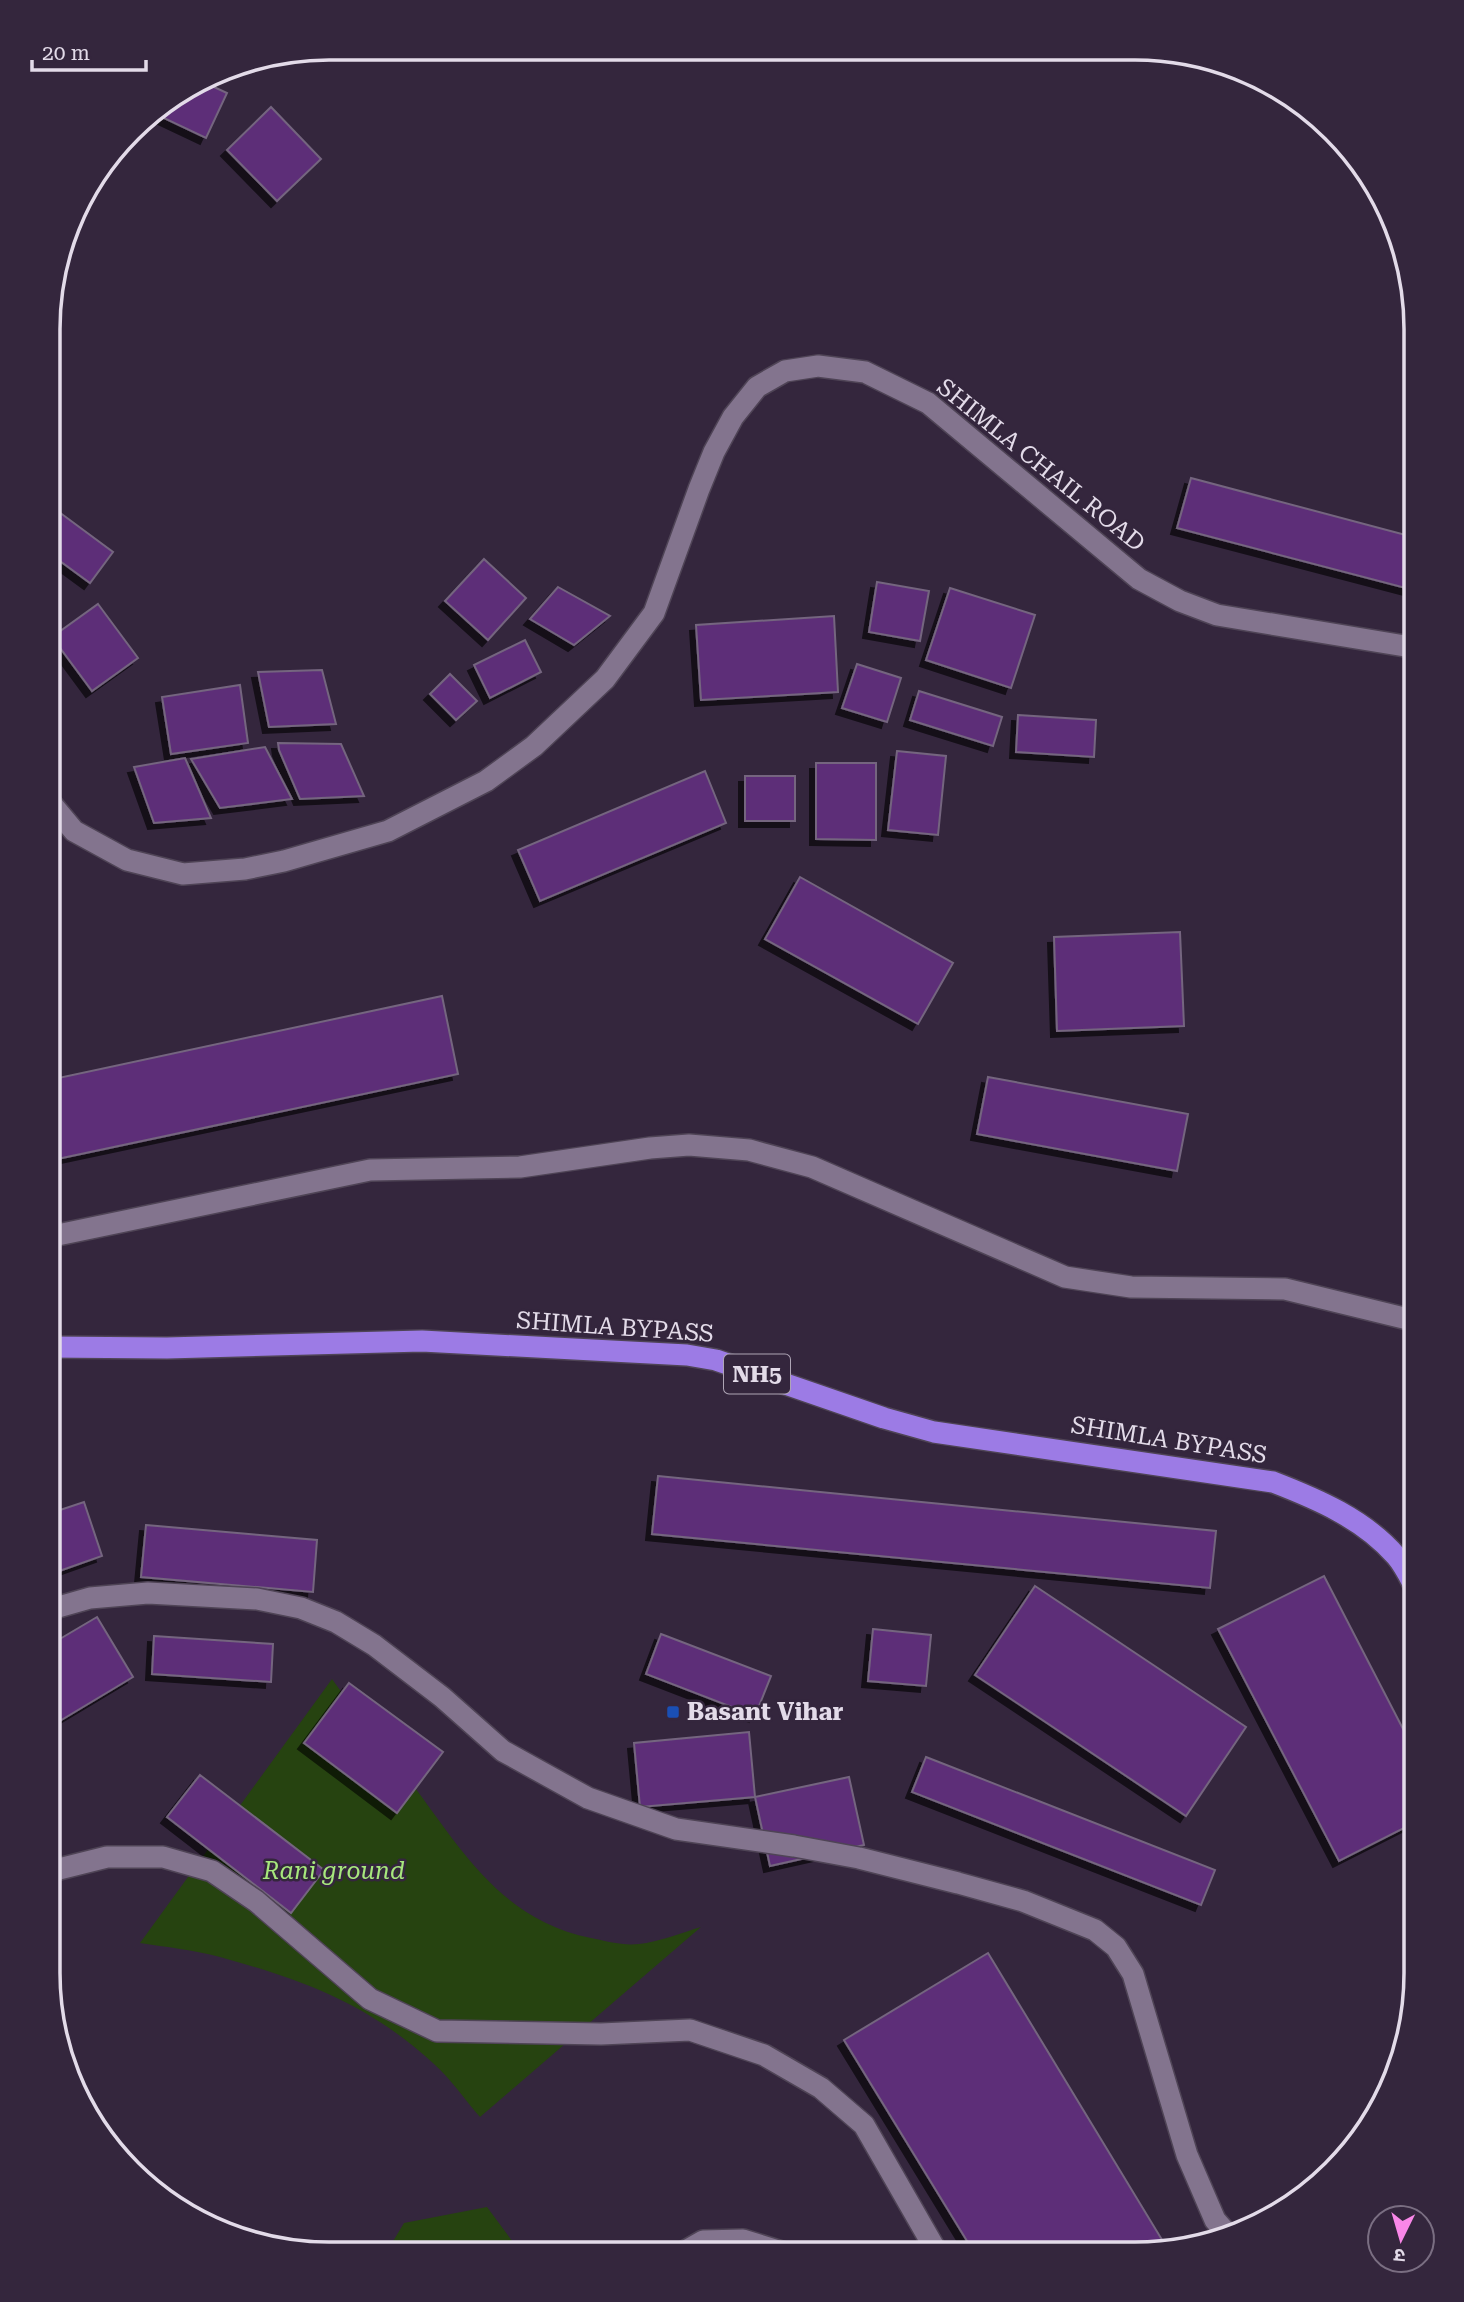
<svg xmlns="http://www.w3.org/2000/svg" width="1464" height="2302" font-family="'Roboto Serif','Noto Sans Devanagari',serif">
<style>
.green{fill:#264310}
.building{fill:#5d2f78;stroke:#74657f;stroke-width:2;filter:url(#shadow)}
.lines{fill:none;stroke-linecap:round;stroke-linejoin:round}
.street-casing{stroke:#4f4456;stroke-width:24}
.secondary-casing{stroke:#4f4456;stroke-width:24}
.highway-casing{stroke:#4f4456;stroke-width:24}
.street{stroke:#83748e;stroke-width:21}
.secondary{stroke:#83748e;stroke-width:21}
.highway{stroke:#9c7be5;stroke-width:21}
.transit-dot{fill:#1a4fb4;stroke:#34263d;stroke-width:2.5}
.labels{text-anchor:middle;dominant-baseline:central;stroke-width:5;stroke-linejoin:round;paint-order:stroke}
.shield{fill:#34263d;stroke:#aea5b5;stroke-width:2}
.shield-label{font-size:23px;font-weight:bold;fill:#e3dbe9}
.street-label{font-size:24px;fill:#e3dbe9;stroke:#34263d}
.poi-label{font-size:24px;font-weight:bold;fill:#e3dbe9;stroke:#34263d;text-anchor:start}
.park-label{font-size:24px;font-style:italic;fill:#a7e87d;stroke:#34263d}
.rim{fill:none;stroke:#e3dbe9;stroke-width:3.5}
</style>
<defs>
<filter id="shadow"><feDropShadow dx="-6" dy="6" stdDeviation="0" flood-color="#0009"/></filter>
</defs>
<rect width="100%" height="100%" fill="#34263d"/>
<g class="green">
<path d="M 332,1679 C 357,1714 385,1747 410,1781 C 461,1849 501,1920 591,1938 C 606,1941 623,1946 639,1944 C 659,1942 681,1933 701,1927 L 480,2117 C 465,2100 451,2079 434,2064 C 369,2004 303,1980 220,1957 C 194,1950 166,1947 140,1943 Z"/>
<path d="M 487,2207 L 521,2253 L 386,2253 L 404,2223 Z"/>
</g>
<g class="building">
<path d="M 201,81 L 227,93 L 206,138 L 151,112 Z"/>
<path d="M 271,107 L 321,159 L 277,201 L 227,150 Z"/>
<path d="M 1191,478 L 1417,538 L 1417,591 L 1177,528 Z"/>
<path d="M 59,512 L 113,552 L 90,583 L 49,553 L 49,525 Z"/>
<path d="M 484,559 L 526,598 L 488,640 L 445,601 Z"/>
<path d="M 877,582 L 929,591 L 920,641 L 869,632 Z"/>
<path d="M 558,587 L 610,616 L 574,645 L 530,619 Z"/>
<path d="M 950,588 L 1035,615 L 1011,688 L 926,660 Z"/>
<path d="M 98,604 L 138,658 L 92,691 L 52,637 Z"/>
<path d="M 834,616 L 838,692 L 701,700 L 696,625 Z"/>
<path d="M 525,640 L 541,672 L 490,698 L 474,665 Z"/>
<path d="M 857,664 L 901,678 L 887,722 L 842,708 Z"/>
<path d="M 322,670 L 336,724 L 269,727 L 258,672 Z"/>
<path d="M 450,674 L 477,701 L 456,720 L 430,694 Z"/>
<path d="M 240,685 L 248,743 L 171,754 L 162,697 Z"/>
<path d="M 919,691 L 1002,717 L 993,746 L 910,720 Z"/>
<path d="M 1018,715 L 1096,720 L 1094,757 L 1016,752 Z"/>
<path d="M 278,743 L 341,744 L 364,796 L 300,799 L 279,750 Z"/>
<path d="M 265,747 L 292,799 L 220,808 L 191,759 Z"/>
<path d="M 897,751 L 946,756 L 938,835 L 888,830 Z"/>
<path d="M 185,758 L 211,818 L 154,823 L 134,767 Z"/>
<path d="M 816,763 L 876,763 L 876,840 L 816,839 Z"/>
<path d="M 705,771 L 726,823 L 540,901 L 518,850 Z"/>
<rect x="745" y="776" width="50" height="45"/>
<path d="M 800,877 L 953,963 L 918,1024 L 765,939 Z"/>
<path d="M 1180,932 L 1184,1026 L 1057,1031 L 1054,937 Z"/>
<path d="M 442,996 L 458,1074 L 48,1161 L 49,1080 Z"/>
<path d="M 988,1077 L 1188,1114 L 1177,1171 L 977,1134 Z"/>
<path d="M 658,1476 L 1216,1531 L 1210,1588 L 652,1534 Z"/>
<path d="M 84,1502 L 102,1556 L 48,1575 L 48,1514 Z"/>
<path d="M 146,1525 L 317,1540 L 313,1592 L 141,1577 Z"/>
<path d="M 1324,1576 L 1416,1754 L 1416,1822 L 1339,1861 L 1218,1629 Z"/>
<path d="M 1035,1586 L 1246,1727 L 1186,1816 L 975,1675 Z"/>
<path d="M 97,1617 L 133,1677 L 48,1728 L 48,1646 Z"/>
<path d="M 873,1629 L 931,1635 L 926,1686 L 868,1681 Z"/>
<path d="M 661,1634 L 771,1676 L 755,1716 L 646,1674 Z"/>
<path d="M 154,1636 L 273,1644 L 271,1682 L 152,1674 Z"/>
<path d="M 349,1683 L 443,1752 L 397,1813 L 304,1743 Z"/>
<path d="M 749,1732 L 755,1797 L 640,1807 L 634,1743 Z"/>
<path d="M 926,1757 L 1215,1870 L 1201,1905 L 912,1792 Z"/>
<path d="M 200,1775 L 324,1870 L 291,1913 L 167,1817 Z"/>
<path d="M 849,1777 L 864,1845 L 770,1866 L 755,1797 Z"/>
<path d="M 988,1953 L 1167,2248 L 1136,2255 L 975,2254 L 844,2040 Z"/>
</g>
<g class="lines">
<g class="street-casing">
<g id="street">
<path d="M 48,1610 L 90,1598 L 148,1593 L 257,1599 L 301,1608 L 336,1622 L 374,1645 L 442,1697 L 503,1751 L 588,1798 L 676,1829 L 794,1846 L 859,1858 L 958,1883 L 1023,1901 L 1095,1930 L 1116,1947 L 1133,1974 L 1187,2155 L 1215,2220 L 1229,2236"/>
<path d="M 47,1872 L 107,1857 L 163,1857 L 212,1871 L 256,1901 L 370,1999 L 437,2031 L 601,2034 L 690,2030 L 764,2055 L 821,2088 L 864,2125 L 938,2254"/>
<path d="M 682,2253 L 703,2241 L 743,2240 L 788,2254"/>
</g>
</g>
<g class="secondary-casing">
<g id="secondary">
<path d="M 49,801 L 74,831 L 127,860 L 183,874 L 245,869 L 284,861 L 388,831 L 486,781 L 534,746 L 605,679 L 654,613 L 699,489 L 714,452 L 733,417 L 757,387 L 785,371 L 818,366 L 865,372 L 928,403 L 1139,579 L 1180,601 L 1217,615 L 1417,648"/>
<path d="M 48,1237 L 370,1170 L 520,1167 L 650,1148 L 689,1145 L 749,1150 L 812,1167 L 1065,1277 L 1131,1287 L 1285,1289 L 1416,1321"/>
</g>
</g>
<g class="highway-casing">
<path id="highway" d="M 48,1347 L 167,1348 L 422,1341 L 687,1355 L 716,1360 L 884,1418 L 934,1432 L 1273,1482 C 1317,1499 1364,1519 1396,1556 C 1404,1565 1410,1578 1416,1589"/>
</g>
<use href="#street" class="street"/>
<use href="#secondary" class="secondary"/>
<use href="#highway" class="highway"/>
</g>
<rect class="transit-dot" x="666" y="1705" width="14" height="14" rx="3.5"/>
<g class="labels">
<rect class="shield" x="724" y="1354.5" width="66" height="39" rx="5"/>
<g class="shield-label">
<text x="757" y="1374">NH5</text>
</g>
<g class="street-label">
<text transform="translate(1041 465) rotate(39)">SHIMLA CHAIL ROAD</text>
<text transform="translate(615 1327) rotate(4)">SHIMLA BYPASS</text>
<text transform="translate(1169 1440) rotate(9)">SHIMLA BYPASS</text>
</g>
<g class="poi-label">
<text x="687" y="1712">Basant Vihar</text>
</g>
<g class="park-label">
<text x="334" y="1871">Rani ground</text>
</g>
</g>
<path d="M0 0H1464V2302H0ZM329 60H1135A269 269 0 0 1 1404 329V1973A269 269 0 0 1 1135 2242H329A269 269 0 0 1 60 1973V329A269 269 0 0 1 329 60Z" fill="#34263d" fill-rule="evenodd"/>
<path class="rim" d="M329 60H1135A269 269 0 0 1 1404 329V1973A269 269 0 0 1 1135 2242H329A269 269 0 0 1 60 1973V329A269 269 0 0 1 329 60Z"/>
<g transform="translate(1401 2239) rotate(185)"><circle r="33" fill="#34263d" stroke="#7a6e82" stroke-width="2"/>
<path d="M0-5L12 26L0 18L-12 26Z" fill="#f987e8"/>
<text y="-10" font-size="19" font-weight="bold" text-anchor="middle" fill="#e3dbe9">उ</text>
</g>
<path d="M32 60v10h114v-10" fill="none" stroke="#e3dbe9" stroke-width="3.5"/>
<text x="42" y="60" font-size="21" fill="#e3dbe9" stroke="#34263d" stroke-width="5" paint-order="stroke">20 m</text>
</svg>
